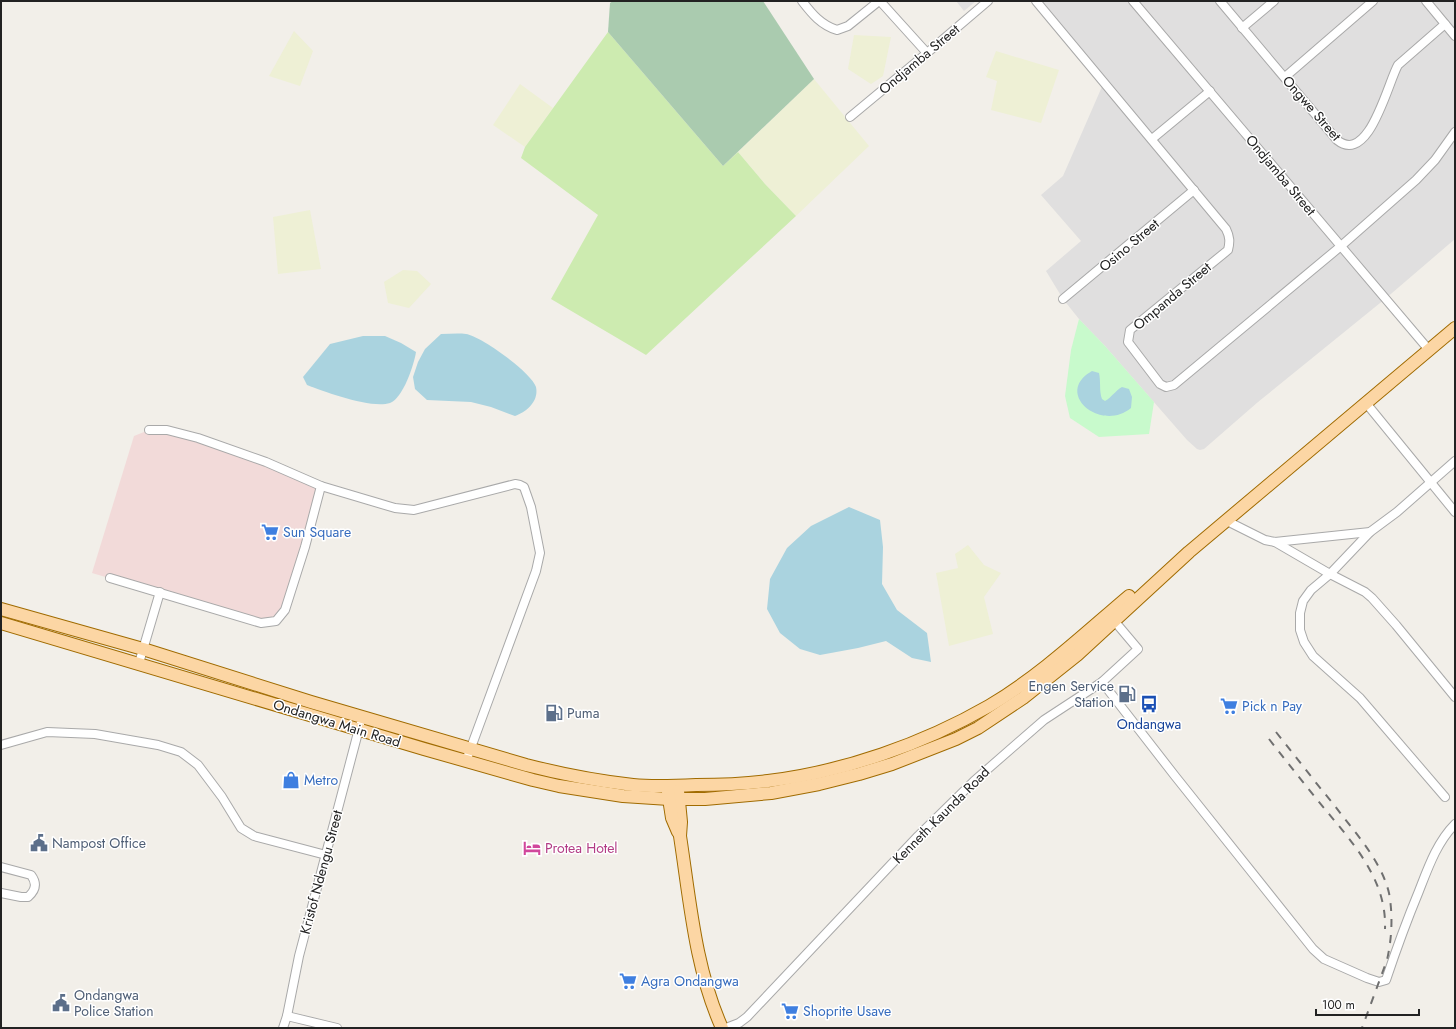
<svg xmlns="http://www.w3.org/2000/svg" width="1456" height="1029" font-family="Jost,sans-serif">
<style>
.residential{fill:#e0dfdf}
.commercial{fill:#f2dad9}
.farmland{fill:#eef0d5}
.grass{fill:#cdebb0}
.cemetery{fill:#aacbaf}
.park{fill:#c8facc}
.water{fill:#aad3df}
.lines{fill:none;stroke-linecap:round;stroke-linejoin:round}
.street-casing{stroke:#a9a9a9;stroke-width:10}
.primary-casing{stroke:#a06b00;stroke-width:14}
.street{stroke:#fff;stroke-width:8}
.primary{stroke:#fcd6a4;stroke-width:12}
.rail{stroke:#707070;stroke-width:2;stroke-dasharray:8 8;stroke-linecap:butt}
.labels{text-anchor:middle;dominant-baseline:central;stroke-width:3;stroke-linejoin:round;paint-order:stroke}
.street-label{font-size:14px;fill:#222;stroke:#fff}
.shop-label{font-size:14px;fill:#366cbe;stroke:#fff;text-anchor:start}
.service-label{font-size:14px;fill:#4e5e75;stroke:#fff;text-anchor:start}
.transit-label{font-size:14px;fill:#164399;stroke:#fff}
.hotel-label{font-size:14px;fill:#b23c85;stroke:#fff;text-anchor:start}
</style>
<rect width="100%" height="100%" fill="#f2efe9"/>
<g class="residential">
<path d="M 956,1 L 976,1 L 964,11 Z"/>
<path d="M 1036,1 L 1455,1 L 1455,239 L 1385,299 L 1258,402 L 1204,449 L 1200,450 L 1197,449 L 1187,440 L 1105,346 L 1079,319 L 1063,299 L 1046,271 L 1081,241 L 1041,195 L 1063,176 L 1104,82 Z"/>
</g>
<path class="commercial" d="M 149,430 L 167,430 L 321,486 L 285,610 L 276,621 L 261,623 L 92,573 L 134,436 Z"/>
<g class="farmland">
<path d="M 294,31 L 313,51 L 300,86 L 269,76 Z"/>
<path d="M 854,35 L 891,37 L 883,76 L 871,84 L 848,69 Z"/>
<path d="M 996,51 L 1059,70 L 1041,123 L 991,110 L 997,81 L 986,77 Z"/>
<path d="M 814,79 L 869,146 L 796,216 L 765,184 L 738,152 Z"/>
<path d="M 520,84 L 553,108 L 525,147 L 493,125 Z"/>
<path d="M 310,210 L 321,269 L 278,274 L 273,217 Z"/>
<path d="M 403,270 L 417,271 L 431,284 L 409,308 L 388,303 L 384,282 Z"/>
<path d="M 968,545 L 984,565 L 1001,573 L 984,597 L 993,634 L 949,646 L 936,573 L 958,568 L 955,554 Z"/>
</g>
<path class="grass" d="M 608,32 L 723,166 L 738,152 L 765,184 L 796,216 L 646,355 L 551,299 L 598,215 L 521,158 L 525,147 Z"/>
<path class="cemetery" d="M 613,1 L 763,1 L 814,79 L 723,166 L 608,32 L 610,3 Z"/>
<path class="park" d="M 1079,319 L 1105,346 L 1154,402 L 1149,434 L 1099,437 L 1070,418 L 1065,396 L 1071,350 Z"/>
<g class="water">
<path d="M 441,334 C 449,334 458,333 466,334 C 481,336 532,373 536,387 C 539,401 527,412 515,416 L 491,407 L 471,402 L 427,400 L 415,389 L 413,377 L 418,362 L 425,349 Z"/>
<path d="M 363,336 L 385,336 L 401,343 L 416,352 C 414,365 403,398 390,403 C 371,409 325,392 307,385 L 303,377 L 330,344 Z"/>
<path d="M 1092,371 L 1099,373 C 1101,382 1099,391 1102,399 L 1105,401 C 1112,397 1115,391 1122,387 L 1129,389 L 1132,397 L 1131,408 C 1101,433 1053,393 1092,371 Z"/>
<path d="M 849,507 L 880,520 L 883,547 L 882,584 L 897,610 L 927,633 L 931,662 L 912,658 L 886,641 L 858,648 L 820,655 L 800,649 L 780,633 L 767,609 L 770,579 L 787,548 L 811,526 Z"/>
</g>
<g class="lines">
<g class="street-casing">
<g id="street">
<path d="M 802,1 C 812,14 821,25 837,30 L 848,26 L 879,1"/>
<path d="M 880,1 L 927,53"/>
<path d="M 1036,1 L 1226,229 C 1230,237 1230,242 1228,250 L 1130,330 L 1128,342 L 1160,384 L 1166,387 L 1174,385 L 1341,246 L 1416,180 L 1435,160 L 1455,132"/>
<path d="M 1133,1 L 1429,350"/>
<path d="M 1220,1 L 1337,140 C 1369,166 1388,82 1398,65 L 1445,24"/>
<path d="M 1426,1 L 1455,36"/>
<path d="M 1242,28 L 1274,1"/>
<path d="M 1285,77 L 1373,1"/>
<path d="M 850,117 L 927,53 L 988,1"/>
<path d="M 1152,139 L 1210,91"/>
<path d="M 1063,299 L 1194,190"/>
<path d="M 1366,403 L 1455,512"/>
<path d="M 149,430 L 167,430 L 198,438 L 266,462 L 321,486 L 395,508 L 414,510 L 515,484 L 520,485 L 524,487 L 531,507 L 540,553 L 536,571 L 466,761"/>
<path d="M 1227,521 L 1265,540 L 1275,542 L 1370,532 L 1397,512 L 1455,461"/>
<path d="M 1370,532 L 1330,574 L 1311,590 L 1303,601 L 1300,613 L 1300,630 L 1304,642 L 1313,656 L 1360,698 L 1445,797"/>
<path d="M 1275,542 L 1330,574 L 1365,592 L 1372,598 L 1396,625 L 1455,697"/>
<path d="M 110,578 L 261,623 L 276,621 L 285,610 L 305,547 L 321,486"/>
<path d="M 139,663 L 160,592"/>
<path d="M 1102,682 L 1175,776 L 1313,949 L 1324,959 L 1367,978 L 1379,982 L 1386,980 C 1396,950 1407,920 1419,891 C 1428,868 1437,842 1455,824"/>
<path d="M 1,745 L 47,732 L 95,734 L 158,745 L 181,752 L 198,765 L 222,797 L 241,828 L 254,836 L 326,855"/>
<path d="M 1,867 L 31,875 C 37,883 36,890 28,897 L 21,897 L 1,893"/>
<path d="M 287,1016 L 337,1028"/>
<path d="M 283,1028 L 287,1016 L 299,956 L 360,725"/>
<path d="M 726,1028 L 739,1023 L 747,1017 L 918,836 L 974,781 L 1044,720 L 1102,682 L 1138,649 L 1111,617"/>
</g>
</g>
<g class="primary-casing">
<g id="primary">
<path d="M 1,609 L 143,649 L 311,702 L 526,765 C 561,774 597,781 633,785 C 654,787 675,786 696,785 C 720,785 744,784 768,781 C 843,772 923,744 989,706 C 1040,676 1084,634 1129,596"/>
<path d="M 1,623 L 424,749 L 533,780 L 559,786 L 623,796 L 669,799 L 705,799 L 771,793 L 819,784 L 859,774 L 892,764 L 956,739 L 978,728 L 1023,698 L 1077,655 L 1189,552 L 1455,328"/>
<path d="M 678,791 L 681,822 L 680,836 C 690,901 695,968 722,1028"/>
<path d="M 668,792 L 672,818 L 678,832"/>
</g>
</g>
<use href="#street" class="street"/>
<use href="#primary" class="primary"/>
<g class="rail">
<path d="M 1276,732 C 1296,757 1315,782 1335,806 C 1355,833 1381,860 1389,893 C 1393,915 1392,938 1387,960 L 1362,1028"/>
<path d="M 1269,739 C 1287,762 1305,785 1324,808 C 1353,843 1387,880 1385,929"/>
</g>
</g>
<defs>
<g id="supermarket-bare" transform="scale(1.38)"><path d="M-6-5.5h2.5l.6 2H6L4.5 2H-2.5L-4.4-4H-6ZM-1.5 3.2a1.3 1.3 0 1 0 .1 0ZM3 3.2a1.3 1.3 0 1 0 .1 0Z" fill="#3f7fe0" stroke="#fff" stroke-width="2.5" paint-order="stroke"/></g>
<g id="fuel-bare" transform="scale(1.38)"><path d="M-5.5-6h7V0h2V4h1.3V-2.5L3-4.5l.8-.8L6-3V5H2.5V1h-1V6h-7ZM-4.2-4.7v3.2H.2V-4.7Z" fill="#5c6f8a" stroke="#fff" stroke-width="2.5" paint-order="stroke"/></g>
<g id="bus-bare" transform="scale(1.38)"><path d="M-5-6H5V4H4V6H2V4H-2V6H-4V4H-5ZM-3.5-4V0h7V-4ZM-3.5 1.2v1.5H-2V1.2ZM2 1.2v1.5H3.5V1.2Z" fill="#1a4fb4" stroke="#fff" stroke-width="2.5" paint-order="stroke"/></g>
<g id="shop-bare" transform="scale(1.38)"><path d="M-5-2.5h2.3a2.7 3.5 0 0 1 5.4 0H5L5.5 6h-11ZM-1.5-2.5h3a1.5 2.3 0 0 0-3 0Z" fill="#3f7fe0" stroke="#fff" stroke-width="2.5" paint-order="stroke"/></g>
<g id="civic-bare" transform="scale(1.38)"><path d="M-.6-6.5H3V-4.5H.6V-3L4-1V1h2V6H-6V1h2V-1L-.6-3ZM-1.2 2.5V6h2.4V2.5Z" fill="#5c6f8a" stroke="#fff" stroke-width="2.5" paint-order="stroke"/></g>
<g id="hotel-bare" transform="scale(1.38)"><path d="M-6-4.5h1.5V1H6V5H4.5V3h-9V5H-6ZM-4 0a1.8 1.8 0 1 1 3.6 0ZM.5 0V-2.5h3Q6-2.5 6 0Z" fill="#d1479c" stroke="#fff" stroke-width="2.5" paint-order="stroke"/></g>
</defs>
<g fill-rule="evenodd">
<use href="#supermarket-bare" x="270" y="532"/>
<use href="#fuel-bare" x="1127" y="694"/>
<use href="#bus-bare" x="1149" y="704"/>
<use href="#supermarket-bare" x="1229" y="706"/>
<use href="#fuel-bare" x="554" y="713"/>
<use href="#shop-bare" x="291" y="780"/>
<use href="#civic-bare" x="39" y="843"/>
<use href="#hotel-bare" x="532" y="848"/>
<use href="#supermarket-bare" x="628" y="981"/>
<use href="#civic-bare" x="61" y="1003"/>
<use href="#supermarket-bare" x="790" y="1011"/>
</g>
<g class="labels">
<g class="street-label">
<text transform="translate(919 59) rotate(-40)">Ondjamba Street</text>
<text transform="translate(1312 108) rotate(49)">Ongwe Street</text>
<text transform="translate(1281 175) rotate(50)">Ondjamba Street</text>
<text transform="translate(1129 245) rotate(-40)">Osino Street</text>
<text transform="translate(1172 296) rotate(-40)">Ompanda Street</text>
<text transform="translate(337 723) rotate(17)">Ondangwa Main Road</text>
<text transform="translate(941 815) rotate(-45)">Kenneth Kaunda Road</text>
<text transform="translate(321 872) rotate(-75)">Kristof Ndengu Street</text>
</g>
<g class="shop-label">
<text x="283" y="532">Sun Square</text>
<text x="1242" y="706">Pick n Pay</text>
<text x="304" y="780">Metro</text>
<text x="641" y="981">Agra Ondangwa</text>
<text x="803" y="1011">Shoprite Usave</text>
</g>
<g class="service-label">
<text x="1114" y="686" text-anchor="end">Engen Service<tspan x="1114" dy="16">Station</tspan></text>
<text x="567" y="713">Puma</text>
<text x="52" y="843">Nampost Office</text>
<text x="74" y="995">Ondangwa<tspan x="74" dy="16">Police Station</tspan></text>
</g>
<g class="transit-label">
<text x="1149" y="724">Ondangwa</text>
</g>
<g class="hotel-label">
<text x="545" y="848">Protea Hotel</text>
</g>
</g>
<rect width="1456" height="1029" fill="none" stroke="#222222" stroke-width="4"/>
<path d="M1316 1009v6h103v-6" fill="none" stroke="#222222" stroke-width="2"/>
<text x="1322" y="1009" font-size="12" fill="#222222" stroke="#ffffff" stroke-width="3" paint-order="stroke">100 m</text>
</svg>
